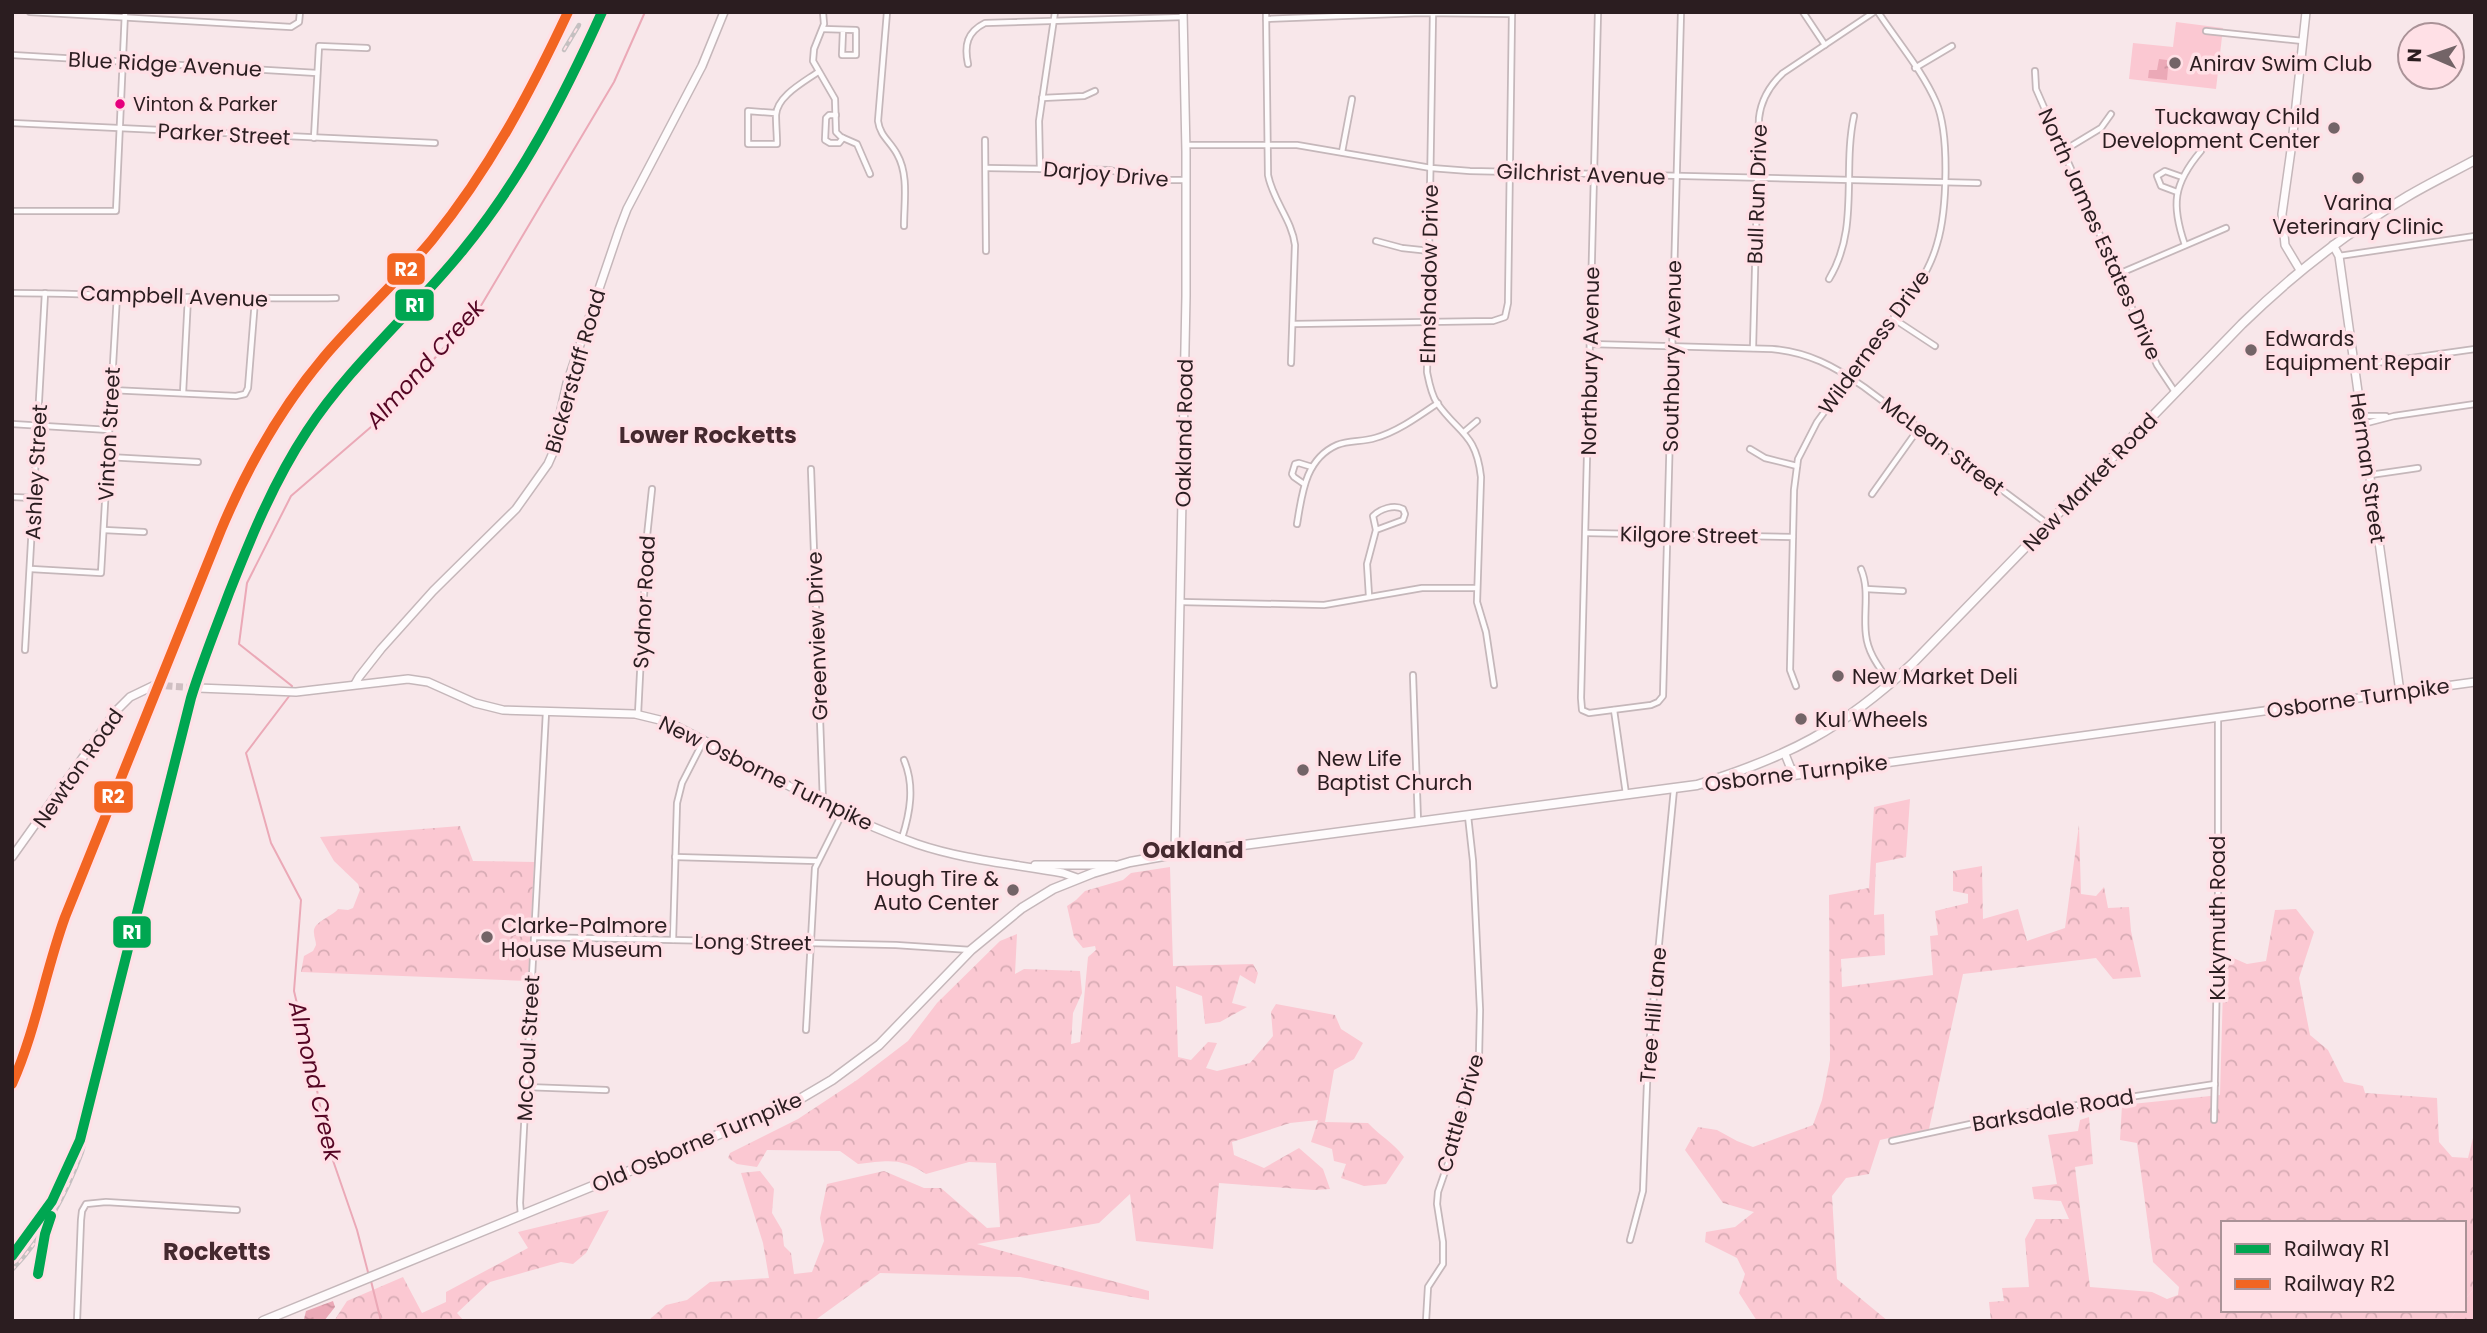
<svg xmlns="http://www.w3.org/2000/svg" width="2487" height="1333" font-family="Poppins,sans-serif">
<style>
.grass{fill:url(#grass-tufts)}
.forest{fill:url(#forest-crowns)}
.garden{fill:#fbc8d2}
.water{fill:url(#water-ripples)}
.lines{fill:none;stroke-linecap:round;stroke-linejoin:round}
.stream{stroke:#eba9b7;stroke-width:2}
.secondary-tunnel{stroke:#cfbfc2;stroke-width:7;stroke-dasharray:7 3.5;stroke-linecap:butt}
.street-casing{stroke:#c5b7ba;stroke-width:8}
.secondary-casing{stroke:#c5b7ba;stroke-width:10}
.primary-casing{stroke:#c5b7ba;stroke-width:11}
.street{stroke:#fefbfc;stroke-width:4.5}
.secondary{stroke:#fefbfc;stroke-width:7}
.primary{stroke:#fefbfc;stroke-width:8}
.rail-casing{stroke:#c5c0c1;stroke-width:4.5}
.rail{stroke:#ffe0e6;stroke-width:2;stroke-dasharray:5;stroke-linecap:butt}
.rail-1-casing{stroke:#ffe0e6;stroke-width:16}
.rail-2-casing{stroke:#ffe0e6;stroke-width:16}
.rail-1{stroke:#00a651;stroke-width:10}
.rail-2{stroke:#f26522;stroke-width:10}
.poi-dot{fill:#736467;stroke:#ffe0e6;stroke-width:2.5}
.bus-dot{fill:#e5007d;stroke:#ffe0e6;stroke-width:2.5}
.labels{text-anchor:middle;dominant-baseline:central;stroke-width:7;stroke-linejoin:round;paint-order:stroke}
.bus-label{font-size:19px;fill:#2b1d20;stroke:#ffe0e6;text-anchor:start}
.poi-label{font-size:21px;fill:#2b1d20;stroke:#ffe0e6;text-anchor:start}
.street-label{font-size:21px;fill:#2b1d20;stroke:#ffe0e6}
.water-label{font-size:23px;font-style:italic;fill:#560624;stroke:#ffe0e6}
.neighbourhood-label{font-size:23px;font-weight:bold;fill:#45292f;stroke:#ffe0e6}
.quarter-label{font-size:24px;font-weight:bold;fill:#45292f;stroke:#ffe0e6}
.line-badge{stroke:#ffe0e6;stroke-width:2.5}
.badge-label{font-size:19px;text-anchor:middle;font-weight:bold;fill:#fff}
</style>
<defs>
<pattern id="grass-tufts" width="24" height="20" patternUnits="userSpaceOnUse" patternTransform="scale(1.75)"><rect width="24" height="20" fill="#fbc8d2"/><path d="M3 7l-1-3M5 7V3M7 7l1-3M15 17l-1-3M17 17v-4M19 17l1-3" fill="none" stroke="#d7abb4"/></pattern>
<pattern id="forest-crowns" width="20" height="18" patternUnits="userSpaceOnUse" patternTransform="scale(1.75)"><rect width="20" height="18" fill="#fbc8d2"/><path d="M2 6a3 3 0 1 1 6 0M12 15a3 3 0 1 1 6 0" fill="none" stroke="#d7abb4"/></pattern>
<pattern id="water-ripples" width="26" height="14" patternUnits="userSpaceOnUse" patternTransform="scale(1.75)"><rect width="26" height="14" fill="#eba9b7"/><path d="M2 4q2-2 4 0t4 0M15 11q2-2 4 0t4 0" fill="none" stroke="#ca919d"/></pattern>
</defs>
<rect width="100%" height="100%" fill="#f8e7ea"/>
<path class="grass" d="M 2475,1287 L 2475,1321 L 2449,1321 L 2457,1310 L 2464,1310 L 2464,1301 Z"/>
<g class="forest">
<path d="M 1910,799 L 1906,857 L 1876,863 L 1874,915 L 1884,914 L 1885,955 L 1841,959 L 1842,987 L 1933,975 L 1930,936 L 1938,935 L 1935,911 L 1968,903 L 1968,894 L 1953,891 L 1953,871 L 1982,866 L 1983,919 L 2018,909 L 2027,941 L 2065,928 L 2079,825 L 2081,894 L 2096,896 L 2104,887 L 2108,908 L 2129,907 L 2131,931 L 2141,977 L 2113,979 L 2096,958 L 1963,974 L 1929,1129 L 1880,1140 L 1869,1174 L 1846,1178 L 1832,1196 L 1837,1279 L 1888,1321 L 1757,1321 L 1739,1293 L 1745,1274 L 1737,1258 L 1705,1242 L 1706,1232 L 1735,1227 L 1754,1212 L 1723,1203 L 1685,1150 L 1698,1127 L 1717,1130 L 1737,1141 L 1753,1147 L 1813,1125 L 1822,1100 L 1830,1060 L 1829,895 L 1869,888 L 1874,807 Z"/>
<path d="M 460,826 L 473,861 L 534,862 L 528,981 L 301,972 L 304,956 L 313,951 L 316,945 C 316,941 314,937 314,933 C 312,922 332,917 338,909 L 348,910 L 353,908 L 360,890 L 358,884 L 334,861 L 320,837 Z"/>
<path d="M 1170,867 L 1173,966 L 1253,964 L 1258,973 L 1255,984 L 1240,975 L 1232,1003 L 1247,1007 L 1220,1022 L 1205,1024 L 1202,996 L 1176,986 L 1178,1057 L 1191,1060 L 1208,1042 L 1217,1043 L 1206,1068 L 1217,1071 L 1250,1063 L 1273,1036 L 1271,1012 L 1276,1004 L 1335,1015 L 1341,1029 L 1363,1043 L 1354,1059 L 1334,1070 L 1325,1122 L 1368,1123 C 1381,1137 1392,1141 1404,1157 L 1386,1184 L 1364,1186 L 1341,1178 L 1346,1164 L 1334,1161 L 1332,1149 L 1311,1142 L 1318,1120 L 1290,1123 L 1232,1142 L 1234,1155 L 1264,1168 L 1299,1148 L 1323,1169 L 1330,1189 L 1314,1190 L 1219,1183 L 1213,1249 L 1136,1241 L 1130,1194 L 1099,1223 L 977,1244 L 1149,1291 L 1149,1300 L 1020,1277 L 880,1273 L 814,1321 L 648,1321 L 666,1305 L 687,1300 L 710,1282 L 769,1278 L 763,1243 L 741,1173 L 760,1171 L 774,1189 L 772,1213 L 782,1230 L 784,1246 L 791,1253 L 794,1274 L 812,1272 L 824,1241 L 820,1218 L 827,1184 L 884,1171 L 924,1188 L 941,1188 L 987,1228 L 1000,1227 L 996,1163 L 969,1162 L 926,1174 C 900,1157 888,1161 858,1164 L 840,1151 L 767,1150 L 757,1167 L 737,1164 L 728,1158 L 730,1153 L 798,1119 L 857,1080 L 908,1041 L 937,1003 L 1000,941 L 1017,934 L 1015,974 L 1024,969 L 1080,971 L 1082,993 L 1073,1013 L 1071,1044 L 1080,1042 L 1088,957 L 1096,950 L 1095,946 L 1083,948 L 1074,937 L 1067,906 L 1076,900 L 1085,891 L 1123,880 L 1131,873 Z"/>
<path d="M 2296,909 L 2314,932 L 2299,978 L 2310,1035 L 2328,1050 L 2344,1082 L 2363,1086 L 2365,1093 L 2437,1098 L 2439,1142 L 2452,1157 L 2468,1158 L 2475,1130 L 2475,1287 L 2464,1301 L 2464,1223 L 2223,1223 L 2223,1310 L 2457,1310 L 2449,1321 L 1991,1321 L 1989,1302 L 2004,1301 L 2002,1288 L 2029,1287 L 2025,1239 L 2036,1219 L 2069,1219 L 2061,1201 L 2034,1199 L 2032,1187 L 2057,1184 L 2048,1135 L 2078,1131 L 2080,1120 L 2089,1117 L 2093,1164 L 2075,1167 L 2090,1287 L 2152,1292 L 2167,1299 L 2178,1295 L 2179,1287 L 2153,1262 L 2137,1143 L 2120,1140 L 2122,1105 L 2220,1095 L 2224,954 L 2247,964 L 2266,961 L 2275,910 Z"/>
<path d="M 609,1210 L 586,1253 L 573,1264 L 561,1262 L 490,1282 L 457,1313 L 464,1321 L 334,1321 L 347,1301 L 403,1277 L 422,1313 L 446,1302 L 446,1292 L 528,1248 L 518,1232 Z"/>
</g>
<path class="garden" d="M 2176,22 L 2223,28 L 2216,89 L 2129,79 L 2133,43 L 2173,47 Z"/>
<g class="water">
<path d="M 2159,59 L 2175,61 L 2174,69 L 2168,68 L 2167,80 L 2148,78 L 2149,70 L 2157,70 Z"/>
<path d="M 333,1301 L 335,1307 L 324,1321 L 304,1319 L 306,1311 Z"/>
</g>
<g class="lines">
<g class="stream">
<path d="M 291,690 L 292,686 L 239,644 L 247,583 L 291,496 L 386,414 L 482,304 L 614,82 L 645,12"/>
<path d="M 290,695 L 246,753 L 271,843 L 301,900 L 294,991 L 315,1080 L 328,1146 L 357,1230 L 369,1276"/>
<path d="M 371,1281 L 381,1321"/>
</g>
<path class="secondary-tunnel" d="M 155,685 L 198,688"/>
<g class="street-casing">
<g id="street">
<path d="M 30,12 L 291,27 L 299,22 L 300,12"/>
<path d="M 823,12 L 824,24 L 814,49 L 813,61 L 835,99 L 836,132 L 841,137 L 857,144 L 870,174"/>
<path d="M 887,12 L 878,121 C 880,136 890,141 897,154 C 909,175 904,202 904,226"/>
<path d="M 1266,12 L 1268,175 C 1273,201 1292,220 1295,245 L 1291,363"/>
<path d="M 1433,12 L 1427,372 C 1429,382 1431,394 1437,403 C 1459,434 1476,433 1481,477 L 1477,602 L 1486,632 L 1494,685"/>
<path d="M 1598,12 L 1581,698 L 1582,710 L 1589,713 L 1651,705 L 1658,702 L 1663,696 L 1681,12"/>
<path d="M 1803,12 L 1825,45"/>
<path d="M 1266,19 L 1421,13 L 1512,14"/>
<path d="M 823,29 L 856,30 L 856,55 L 842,55 L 843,30"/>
<path d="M 2206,31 L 2303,41"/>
<path d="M 12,55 L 317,73"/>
<path d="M 968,64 C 964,45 967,32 985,23 L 1183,17"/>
<path d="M 1915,68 L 1952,46"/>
<path d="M 2035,71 L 2036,89 L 2157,365 L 2175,392"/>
<path d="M 1042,98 L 1084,96 L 1095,91"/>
<path d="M 775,113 L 748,111 L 748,144 L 777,144 C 777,135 776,125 776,115 C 777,96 804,82 818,72"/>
<path d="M 836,115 L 829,115 L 826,118 L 825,140 L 830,143 L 839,143 L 843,138"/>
<path d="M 12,123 L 435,143"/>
<path d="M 314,138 L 319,46 L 367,48"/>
<path d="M 985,140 L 986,251"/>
<path d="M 1186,145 L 1297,145 L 1431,168 L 1470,171 L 1978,183"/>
<path d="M 2063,151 L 2101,128 L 2111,114"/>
<path d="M 1342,152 L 1352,99"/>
<path d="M 986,168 L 1110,170 L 1145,180 L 1185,180"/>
<path d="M 1040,169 L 1039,121 L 1055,12"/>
<path d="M 2177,192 L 2161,186 L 2157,176 L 2165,171 L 2182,177"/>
<path d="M 12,211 L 116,211 L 125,12"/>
<path d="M 1376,241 L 1402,248 L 1430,251"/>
<path d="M 2185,245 C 2171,205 2173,184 2201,151"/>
<path d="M 2339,256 L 2475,236"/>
<path d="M 2116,275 L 2226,228"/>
<path d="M 1829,279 C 1860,228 1842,171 1854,116"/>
<path d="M 12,293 C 120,294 228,300 336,298"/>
<path d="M 1894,319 L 1935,346"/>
<path d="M 1293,324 L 1493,321 L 1505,317 L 1508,303 L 1512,12"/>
<path d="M 1590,344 L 1772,349 C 1808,352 1834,366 1864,387 L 2049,525"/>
<path d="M 1753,348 L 1759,118 C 1761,100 1769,86 1783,73 L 1874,12"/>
<path d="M 2355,366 L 2475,349"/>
<path d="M 111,390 L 236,396 L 245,394 L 248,388 L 255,300"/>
<path d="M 183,393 L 188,297"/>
<path d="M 2361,416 L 2386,416"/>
<path d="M 12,424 L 109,430"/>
<path d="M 2363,424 L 2394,416 L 2475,404"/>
<path d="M 1464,432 L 1477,421"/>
<path d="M 1750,449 L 1765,458 L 1797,466"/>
<path d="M 108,457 L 198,462"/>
<path d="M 811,469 L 823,802"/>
<path d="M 2370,475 L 2418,468"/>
<path d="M 1304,484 L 1294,477 L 1292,474 L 1295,464 L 1299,463 L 1312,467"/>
<path d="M 1872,494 L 1919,428"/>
<path d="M 12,497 L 34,498"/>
<path d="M 1297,524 C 1302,494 1305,459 1337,445 C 1349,440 1363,442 1375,438 C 1397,432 1419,416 1438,403"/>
<path d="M 104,530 L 144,532"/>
<path d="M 1586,533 L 1793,537"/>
<path d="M 31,569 L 101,573 L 117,295"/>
<path d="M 1861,569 C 1870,590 1863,613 1866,635 C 1868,654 1880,668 1890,683"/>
<path d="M 1866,589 L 1903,591"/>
<path d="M 1369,596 L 1367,564 L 1376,530 L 1373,516 C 1380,509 1394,504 1403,509 L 1405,514 L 1403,520 L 1376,530"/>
<path d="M 1181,602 L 1324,605 L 1422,588 L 1476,588"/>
<path d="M 25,650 L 45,293"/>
<path d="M 1413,675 L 1418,822"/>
<path d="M 1796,686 L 1790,670 L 1794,490 L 1798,459 L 1817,422 L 1919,283 C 1927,271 1933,258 1937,244 C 1947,211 1950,134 1936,102 C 1922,70 1897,41 1878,12"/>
<path d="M 1614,710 L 1626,794"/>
<path d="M 638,714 L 647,536 L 652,489"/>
<path d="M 902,838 C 910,813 915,786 904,760"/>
<path d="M 675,857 L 817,861"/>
<path d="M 535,937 L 896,945 L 971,950"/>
<path d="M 673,940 L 677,803 L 682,783 L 704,740"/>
<path d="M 806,1030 L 815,868 L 843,812"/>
<path d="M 526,1087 L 606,1090"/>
<path d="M 2214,1120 L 2218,920 L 2218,717"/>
<path d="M 1892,1141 L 2012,1115 L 2215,1084"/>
<path d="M 521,1215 L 520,1203 L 546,712"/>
<path d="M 1630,1240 L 1643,1191 L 1648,1057 L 1674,789"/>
<path d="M 77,1321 L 81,1220 L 82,1211 L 86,1204 L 106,1202 L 237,1210"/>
<path d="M 1426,1321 L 1428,1287 L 1443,1264 L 1443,1242 L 1437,1204 L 1438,1192 L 1448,1163 L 1462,1108 L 1479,1056 L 1480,1010 L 1473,861 L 1468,816"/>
</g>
</g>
<g class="secondary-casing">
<g id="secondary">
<path d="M 2333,245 L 2339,256 L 2400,692"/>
<path d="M 2300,270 L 2285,245 L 2282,214 L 2292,143 L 2306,12"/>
<path d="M 355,684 L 359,677 L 381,649 L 433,591 L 516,509 L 548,464 L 555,448 L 560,414 L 567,383 L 619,230 L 627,209 L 702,66 L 724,12"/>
<path d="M 198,688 L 296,692 L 408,679 L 428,682 L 475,703 L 503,710 L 635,714 L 668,722 C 748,762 833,815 917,844 C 964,860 1014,864 1063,873 L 1077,878"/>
<path d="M 1785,754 L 1791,769 L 1803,771"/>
<path d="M 1705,785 L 1790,776 L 2475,682"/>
<path d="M 1175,854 L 1186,296 L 1186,152 L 1183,12"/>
<path d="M 12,857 L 116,711 L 130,697 L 155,685"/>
<path d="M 1035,865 L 1114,865"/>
</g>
</g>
<g class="primary-casing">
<path id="primary" d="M 263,1321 L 788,1106 L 832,1080 L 879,1045 L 971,950 L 1022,908 L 1053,889 L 1093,873 L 1130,862 L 1175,854 L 1697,785 C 1788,757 1842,729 1912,664 L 2242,324 C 2292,275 2347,232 2408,196 C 2430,183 2453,172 2475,160"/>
</g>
<use href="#street" class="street"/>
<use href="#secondary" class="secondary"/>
<use href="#primary" class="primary"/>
<g class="rail-casing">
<g id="rail">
<path d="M 564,50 L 579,25"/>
<path d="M 12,1270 C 43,1238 67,1193 82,1152 L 178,765 L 184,725"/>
<path d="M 38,1274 L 45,1233"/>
</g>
</g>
<use href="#rail" class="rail"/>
<g class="rail-1-casing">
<g id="rail-1">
<path d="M 12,1256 L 52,1201 L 80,1140 L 191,698 C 202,662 216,628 229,593 C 251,537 274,481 307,431 C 351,364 413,312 463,250 C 522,178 564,96 602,12"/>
<path d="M 38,1274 L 45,1234 L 51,1216"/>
</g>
</g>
<g class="rail-2-casing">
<path id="rail-2" d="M 12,1084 C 36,1030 45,972 65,917 L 221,530 C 247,468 280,409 324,357 C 358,317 398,281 432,240 C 489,170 530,93 568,12"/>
</g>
<use href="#rail-1" class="rail-1"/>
<use href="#rail-2" class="rail-2"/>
</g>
<g class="poi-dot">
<circle cx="2175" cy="63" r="7"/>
<circle cx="2334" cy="128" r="7"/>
<circle cx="2358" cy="178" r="7"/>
<circle cx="2251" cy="350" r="7"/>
<circle cx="1838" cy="676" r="7"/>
<circle cx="1801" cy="719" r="7"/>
<circle cx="1303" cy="770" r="7"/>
<circle cx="1013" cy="890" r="7"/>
<circle cx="487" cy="937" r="7"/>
</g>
<circle class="bus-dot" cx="120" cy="104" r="6"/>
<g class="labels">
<g class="bus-label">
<text x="133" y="104">Vinton &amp; Parker</text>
</g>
<g class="poi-label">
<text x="2189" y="63">Anirav Swim Club</text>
<text x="2320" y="116" text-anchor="end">Tuckaway Child<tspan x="2320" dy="24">Development Center</tspan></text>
<text x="2358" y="202" text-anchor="middle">Varina<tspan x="2358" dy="24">Veterinary Clinic</tspan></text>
<text x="2265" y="338">Edwards<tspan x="2265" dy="24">Equipment Repair</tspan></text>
<text x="1852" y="676">New Market Deli</text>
<text x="1815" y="719">Kul Wheels</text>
<text x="1317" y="758">New Life<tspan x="1317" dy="24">Baptist Church</tspan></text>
<text x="999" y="878" text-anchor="end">Hough Tire &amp;<tspan x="999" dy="24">Auto Center</tspan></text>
<text x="501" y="925">Clarke-Palmore<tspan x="501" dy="24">House Museum</tspan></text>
</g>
<g class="street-label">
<text transform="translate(165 64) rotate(3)">Blue Ridge Avenue</text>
<text transform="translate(224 134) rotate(3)">Parker Street</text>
<text transform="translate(1106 174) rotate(5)">Darjoy Drive</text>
<text transform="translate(1581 174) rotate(2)">Gilchrist Avenue</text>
<text transform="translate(1757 194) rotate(-88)">Bull Run Drive</text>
<text transform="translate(2100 234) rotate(66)">North James Estates Drive</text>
<text transform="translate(1429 274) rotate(-89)">Elmshadow Drive</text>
<text transform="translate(174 296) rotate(2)">Campbell Avenue</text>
<text transform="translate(1874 342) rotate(-54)">Wilderness Drive</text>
<text transform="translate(1672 356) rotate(-89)">Southbury Avenue</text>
<text transform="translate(1590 361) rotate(-89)">Northbury Avenue</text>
<text transform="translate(575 371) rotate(-74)">Bickerstaff Road</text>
<text transform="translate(1184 433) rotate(-89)">Oakland Road</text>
<text transform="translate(109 434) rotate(-87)">Vinton Street</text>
<text transform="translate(1943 446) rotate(37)">McLean Street</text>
<text transform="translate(2368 468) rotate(82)">Herman Street</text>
<text transform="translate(36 472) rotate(-87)">Ashley Street</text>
<text transform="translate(2090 482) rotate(-46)">New Market Road</text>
<text transform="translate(1689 535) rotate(1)">Kilgore Street</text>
<text transform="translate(644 602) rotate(-87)">Sydnor Road</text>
<text transform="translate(817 636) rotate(-92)">Greenview Drive</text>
<text transform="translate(2358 698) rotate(-8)">Osborne Turnpike</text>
<text transform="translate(78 768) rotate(-55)">Newton Road</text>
<text transform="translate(766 773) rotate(26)">New Osborne Turnpike</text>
<text transform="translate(1796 773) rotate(-7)">Osborne Turnpike</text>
<text transform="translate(2217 918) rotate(-90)">Kukymuth Road</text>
<text transform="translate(753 942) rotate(1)">Long Street</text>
<text transform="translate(1653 1015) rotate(-85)">Tree Hill Lane</text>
<text transform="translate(528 1048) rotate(-87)">McCoul Street</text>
<text transform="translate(2053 1110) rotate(-10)">Barksdale Road</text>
<text transform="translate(1460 1113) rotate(-74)">Cattle Drive</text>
<text transform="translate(697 1142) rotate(-23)">Old Osborne Turnpike</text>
</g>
<g class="water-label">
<text transform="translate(425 364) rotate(-48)">Almond Creek</text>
<text transform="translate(315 1081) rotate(77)">Almond Creek</text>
</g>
<g class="neighbourhood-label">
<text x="708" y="435">Lower Rocketts</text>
<text x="1193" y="850">Oakland</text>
</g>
<g class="quarter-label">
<text x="217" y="1251">Rocketts</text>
</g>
</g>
<g class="line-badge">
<rect x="386" y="252" width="40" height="34" rx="7" fill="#f26522"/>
<rect x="394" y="288" width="41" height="34" rx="7" fill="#00a651"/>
<rect x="93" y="780" width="41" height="34" rx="7" fill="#f26522"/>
<rect x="112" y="915" width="40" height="34" rx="7" fill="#00a651"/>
</g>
<g class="badge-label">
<text x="406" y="276">R2</text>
<text x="415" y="312">R1</text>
<text x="113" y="803">R2</text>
<text x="132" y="939">R1</text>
</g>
<rect width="2487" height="1333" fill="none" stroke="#2b1d20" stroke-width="28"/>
<rect x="2221" y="1221" width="245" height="91" fill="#ffe0e6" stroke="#aa9297" stroke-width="2"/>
<rect x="2235" y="1244" width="35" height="10" fill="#00a651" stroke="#aa9297" stroke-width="2"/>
<text x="2284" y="1256" font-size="21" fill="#2b1d20">Railway R1</text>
<rect x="2235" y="1279" width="35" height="10" fill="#f26522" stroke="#aa9297" stroke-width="2"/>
<text x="2284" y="1291" font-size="21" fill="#2b1d20">Railway R2</text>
<g transform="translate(2431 56) rotate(272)"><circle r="33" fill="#ffe0e6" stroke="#aa9297" stroke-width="2"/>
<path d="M0-5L12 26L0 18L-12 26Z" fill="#736467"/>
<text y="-10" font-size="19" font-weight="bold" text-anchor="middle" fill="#2b1d20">N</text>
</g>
</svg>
